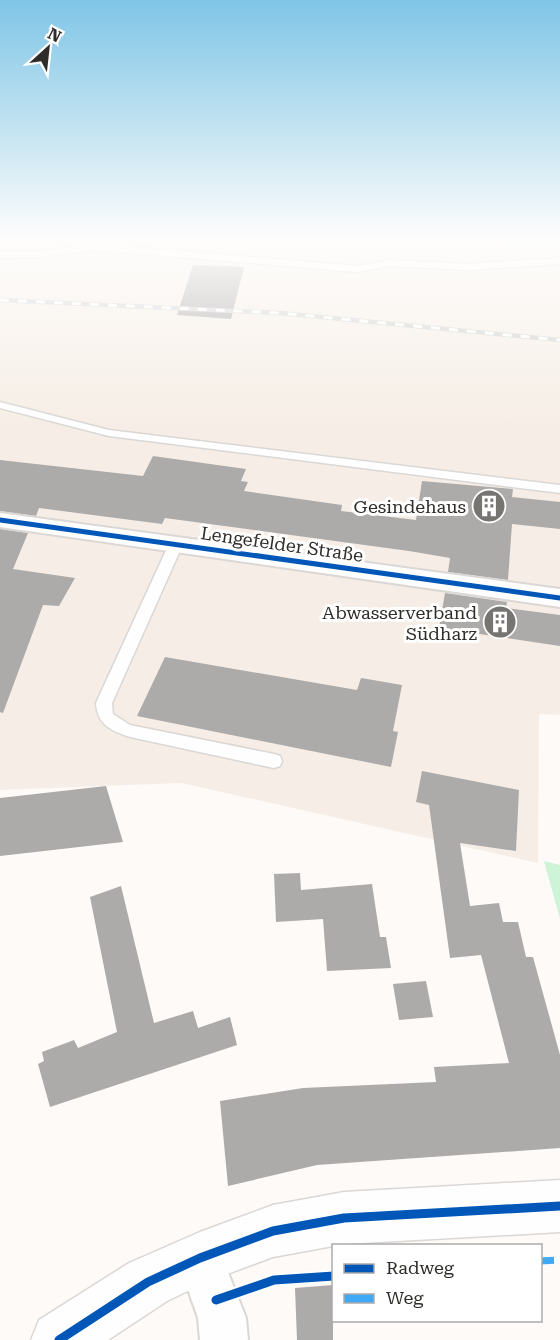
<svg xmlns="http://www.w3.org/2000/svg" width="560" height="1340" font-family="'Roboto Serif',serif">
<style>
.built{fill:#f6eee6}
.green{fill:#cdf4d7}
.building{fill:#adaaaa}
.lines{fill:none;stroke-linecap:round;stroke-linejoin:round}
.lane-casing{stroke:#dad7d5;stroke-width:3}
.street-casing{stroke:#dad7d5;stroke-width:4}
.secondary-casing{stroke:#dad7d5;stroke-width:3}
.lane{fill:#fffefe;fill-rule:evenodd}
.street{fill:#fffefe;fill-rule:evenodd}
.secondary{fill:#fffefe;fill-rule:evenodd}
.rail-casing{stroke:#d2d2d2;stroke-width:4.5}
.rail{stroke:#fff;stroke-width:3;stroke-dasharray:9;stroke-linecap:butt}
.quiet{stroke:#3fa9f5;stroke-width:7;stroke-dasharray:14 7;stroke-linecap:butt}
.cycleway-far1-casing{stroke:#fff;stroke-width:8}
.cycleway-casing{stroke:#fff;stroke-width:13}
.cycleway-far1{stroke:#0057b8;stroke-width:5}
.cycleway{stroke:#0057b8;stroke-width:9}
.labels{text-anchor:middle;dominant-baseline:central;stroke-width:6;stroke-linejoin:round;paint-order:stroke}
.poi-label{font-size:18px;fill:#2f2d2a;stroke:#fff;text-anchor:end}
.street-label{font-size:18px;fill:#2f2d2a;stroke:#fff}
</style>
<rect width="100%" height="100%" fill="#fdfaf8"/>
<path class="built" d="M 0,239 L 323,239 L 560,247 L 560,715 L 539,714 L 538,863 L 181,783 L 0,790 Z"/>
<g class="green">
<path d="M 323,239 L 560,239 L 560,247 L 323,240 Z"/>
<path d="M 544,861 L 560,865 L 560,919 Z"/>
</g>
<g class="building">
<path d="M 193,265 L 244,267 L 231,319 L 177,315 Z"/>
<path d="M 153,456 L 246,469 L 241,481 L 248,482 L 244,491 L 342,505 L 341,511 L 416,520 L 422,481 L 513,489 L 512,497 L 560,502 L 560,529 L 512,524 L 508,580 L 448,572 L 450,558 L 409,551 L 165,518 L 162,524 L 39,508 L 36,516 L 0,511 L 0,460 L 143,476 Z"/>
<path d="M 0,529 L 28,533 L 13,569 L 75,578 L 59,606 L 43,605 L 3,713 L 0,712 Z"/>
<path d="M 445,593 L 507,602 L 506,608 L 560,615 L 560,646 L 439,628 Z"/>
<path d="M 165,657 L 357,690 L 361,678 L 402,685 L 393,731 L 398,732 L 391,767 L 137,716 Z"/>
<path d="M 422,771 L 519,790 L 516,851 L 460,843 L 470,906 L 499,903 L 503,922 L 518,922 L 526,957 L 533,957 L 560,1055 L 560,1148 L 317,1165 L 228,1186 L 220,1101 L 303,1088 L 436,1082 L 434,1067 L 509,1063 L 481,955 L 450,958 L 429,805 L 416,802 Z"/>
<path d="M 106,786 L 123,842 L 0,856 L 0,798 Z"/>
<path d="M 300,873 L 301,890 L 372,884 L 380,937 L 386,937 L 391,968 L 327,971 L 323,919 L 276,922 L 274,874 Z"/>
<path d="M 121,886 L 154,1023 L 193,1011 L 198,1028 L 230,1017 L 237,1045 L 50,1107 L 38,1064 L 44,1061 L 42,1052 L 74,1040 L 78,1048 L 117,1032 L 90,897 Z"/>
<path d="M 426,981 L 433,1017 L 399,1020 L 393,984 Z"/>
<path d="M 333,1285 L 333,1340 L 297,1340 L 295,1288 Z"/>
</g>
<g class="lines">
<g class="lane-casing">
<g id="lane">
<path d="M 95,244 L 357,266 L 389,260 L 467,264 L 560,258 L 560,264 L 467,270 L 389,266 L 357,272 L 95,250 L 36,257 L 0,258 L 0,252 L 36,252 Z"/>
<path d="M 0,402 L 109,430 L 560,485 L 560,493 L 109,436 L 0,408 Z"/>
<path d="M 176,540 L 183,544 L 112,703 L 113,714 L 130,725 L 274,754 L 280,756 L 282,761 L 280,766 L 274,768 L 130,737 C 112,731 97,725 96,703 L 169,544 Z"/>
</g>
</g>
<g class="street-casing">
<g id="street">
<path d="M 0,513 L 560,589 L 560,607 L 0,527 Z"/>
<path d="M 200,1235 L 216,1242 L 246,1318 L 248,1340 L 200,1340 L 198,1318 L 177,1258 L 184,1242 Z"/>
</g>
</g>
<g class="secondary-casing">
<path id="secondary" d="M 560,1180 L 560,1232 L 344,1244 L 273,1257 L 211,1280 L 167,1301 L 108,1340 L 31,1340 L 39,1320 L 129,1263 L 200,1232 L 273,1205 L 344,1192 Z"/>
</g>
<use href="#lane" class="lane"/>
<use href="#street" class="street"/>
<use href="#secondary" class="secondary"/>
<g class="rail-casing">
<path id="rail" d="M 0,300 L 280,313 L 560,340"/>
</g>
<use href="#rail" class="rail"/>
<path class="quiet" d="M 540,1261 L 560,1260"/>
<g class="cycleway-far1-casing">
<path id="cycleway-far1" d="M 0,520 L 560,598"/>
</g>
<g class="cycleway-casing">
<g id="cycleway">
<path d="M 216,1300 L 274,1280 L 334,1276"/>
<path d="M 59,1340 L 148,1282 L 200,1258 L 273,1231 L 344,1218 L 560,1206"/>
</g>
</g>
<use href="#cycleway-far1" class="cycleway-far1"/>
<use href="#cycleway" class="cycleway"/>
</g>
<linearGradient id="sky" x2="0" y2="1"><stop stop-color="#7fc5e6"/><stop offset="0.56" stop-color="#fefdfc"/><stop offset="1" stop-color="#fefdfc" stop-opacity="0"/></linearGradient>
<rect width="560" height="426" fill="url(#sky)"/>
<defs>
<g id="building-disc" transform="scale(1.725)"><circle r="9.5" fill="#777572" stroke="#fff"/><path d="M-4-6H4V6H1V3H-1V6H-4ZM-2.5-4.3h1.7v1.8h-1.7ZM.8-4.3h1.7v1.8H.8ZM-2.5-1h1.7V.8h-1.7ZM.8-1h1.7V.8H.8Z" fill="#fff"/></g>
</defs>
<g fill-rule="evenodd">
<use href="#building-disc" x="489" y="506"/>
<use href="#building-disc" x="500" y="622"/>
</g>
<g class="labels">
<g class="poi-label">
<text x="466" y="506">Gesindehaus</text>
<text x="477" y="612">Abwasserverband<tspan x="477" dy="21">Südharz</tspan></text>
</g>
<g class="street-label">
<text transform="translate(282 544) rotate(8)">Lengefelder Straße</text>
</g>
</g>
<rect x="332" y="1244" width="210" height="78" fill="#ffffff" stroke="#acabaa" stroke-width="1.5"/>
<rect x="344" y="1264" width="30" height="9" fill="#0057b8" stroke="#acabaa" stroke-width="1.5"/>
<text x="386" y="1274" font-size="18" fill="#2f2d2a">Radweg</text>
<rect x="344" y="1294" width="30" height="9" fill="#3fa9f5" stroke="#acabaa" stroke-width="1.5"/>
<text x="386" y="1304" font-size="18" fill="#2f2d2a">Weg</text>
<g transform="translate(48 48) rotate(27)" stroke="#ffffff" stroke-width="4.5" paint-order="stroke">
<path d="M0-4.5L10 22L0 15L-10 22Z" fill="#2f2d2a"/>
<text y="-9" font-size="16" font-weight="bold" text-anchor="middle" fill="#2f2d2a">N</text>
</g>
</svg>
